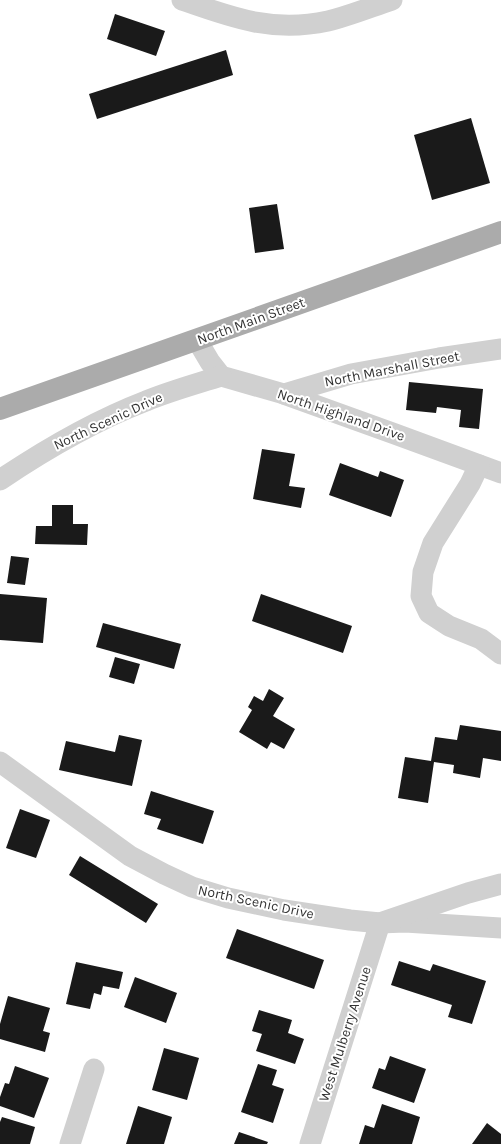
<svg xmlns="http://www.w3.org/2000/svg" width="501" height="1144" font-family="Karla,sans-serif">
<style>
.building{fill:#1a1a1a}
.lines{fill:none;stroke-linecap:round;stroke-linejoin:round}
.minor{stroke:#d0d0d0;stroke-width:21}
.major{stroke:#ababab;stroke-width:22}
.labels{text-anchor:middle;dominant-baseline:central;stroke-width:4;stroke-linejoin:round;paint-order:stroke}
.street-label{font-size:14px;fill:#333;stroke:#fff}
</style>
<rect width="100%" height="100%" fill="#fff"/>
<g class="building">
<path d="M 115,14 L 165,31 L 156,56 L 107,39 Z"/>
<path d="M 226,50 L 233,75 L 97,119 L 89,94 Z"/>
<path d="M 471,118 L 490,183 L 432,200 L 414,135 Z"/>
<path d="M 277,204 L 284,249 L 255,253 L 249,208 Z"/>
<path d="M 409,382 L 483,389 L 479,429 L 459,427 L 461,410 L 437,407 L 436,413 L 406,410 Z"/>
<path d="M 262,449 L 295,454 L 289,486 L 305,488 L 301,508 L 253,499 Z"/>
<path d="M 340,463 L 378,477 L 380,471 L 404,480 L 391,517 L 329,495 Z"/>
<path d="M 52,505 L 73,505 L 73,524 L 88,524 L 87,545 L 35,544 L 36,526 L 52,526 Z"/>
<path d="M 11,556 L 29,558 L 25,585 L 7,583 Z"/>
<path d="M 0,594 L 47,598 L 43,643 L 0,640 Z"/>
<path d="M 261,594 L 352,626 L 343,653 L 252,621 Z"/>
<path d="M 103,623 L 181,644 L 174,669 L 96,647 Z"/>
<path d="M 115,657 L 140,664 L 134,684 L 109,677 Z"/>
<path d="M 269,689 L 284,698 L 273,716 L 295,729 L 284,749 L 271,742 L 267,749 L 239,732 L 252,710 L 248,707 L 254,696 L 263,701 Z"/>
<path d="M 460,725 L 501,731 L 501,761 L 483,758 L 480,778 L 453,773 L 454,765 L 434,762 L 428,803 L 398,798 L 405,757 L 431,761 L 435,737 L 457,740 Z"/>
<path d="M 119,735 L 142,740 L 132,786 L 59,770 L 66,741 L 115,752 Z"/>
<path d="M 151,791 L 214,811 L 203,844 L 157,829 L 161,819 L 144,814 Z"/>
<path d="M 20,809 L 50,820 L 36,858 L 6,848 Z"/>
<path d="M 80,856 L 158,904 L 146,923 L 69,875 Z"/>
<path d="M 237,929 L 324,960 L 314,989 L 226,958 Z"/>
<path d="M 399,961 L 430,971 L 433,964 L 486,981 L 472,1024 L 448,1017 L 452,1005 L 391,985 Z"/>
<path d="M 76,962 L 123,972 L 119,989 L 103,986 L 101,995 L 94,993 L 90,1009 L 66,1004 Z"/>
<path d="M 135,977 L 177,993 L 166,1023 L 124,1007 Z"/>
<path d="M 8,996 L 50,1008 L 43,1031 L 50,1033 L 45,1052 L 0,1039 L 0,1024 Z"/>
<path d="M 259,1010 L 292,1020 L 288,1033 L 304,1039 L 295,1064 L 256,1051 L 262,1034 L 252,1031 Z"/>
<path d="M 164,1048 L 199,1058 L 187,1100 L 152,1090 Z"/>
<path d="M 390,1056 L 426,1069 L 414,1103 L 372,1088 L 379,1068 L 385,1070 Z"/>
<path d="M 258,1064 L 277,1070 L 272,1085 L 284,1089 L 273,1123 L 241,1112 Z"/>
<path d="M 15,1066 L 49,1078 L 34,1118 L 0,1106 L 0,1097 L 5,1083 L 9,1084 Z"/>
<path d="M 382,1104 L 420,1117 L 412,1144 L 359,1144 L 365,1125 L 374,1128 Z"/>
<path d="M 138,1106 L 172,1117 L 164,1144 L 126,1144 Z"/>
<path d="M 2,1117 L 35,1127 L 30,1144 L 0,1144 L 0,1122 Z"/>
<path d="M 487,1123 L 501,1134 L 501,1144 L 472,1144 Z"/>
<path d="M 239,1132 L 268,1142 L 267,1144 L 234,1144 Z"/>
</g>
<g class="lines">
<g class="minor">
<path d="M 182,0 C 233,18 273,33 328,21 C 349,16 371,7 392,0"/>
<path d="M 197,340 L 210,362 L 221,376 L 284,394 L 395,434 L 501,473"/>
<path d="M 284,394 L 351,374 L 439,358 L 501,349"/>
<path d="M 479,465 L 470,484 L 433,543 L 423,572 L 421,596 L 429,613 L 449,626 L 481,639 L 501,654"/>
<path d="M 0,480 C 46,449 94,421 146,401 C 170,391 196,384 221,376"/>
<path d="M 0,762 L 130,856 L 164,874 L 192,887 L 228,898 L 284,910 L 350,920 L 380,923 L 405,922 L 501,928"/>
<path d="M 70,1144 L 94,1069"/>
<path d="M 310,1144 L 380,923 L 468,893 L 501,884"/>
</g>
<path class="major" d="M 0,409 L 501,232"/>
</g>
<g class="labels">
<g class="street-label">
<text transform="translate(251 321) rotate(-20)">North Main Street</text>
<text transform="translate(392 369) rotate(-11)">North Marshall Street</text>
<text transform="translate(341 415) rotate(19)">North Highland Drive</text>
<text transform="translate(108 421) rotate(-25)">North Scenic Drive</text>
<text transform="translate(256 902) rotate(12)">North Scenic Drive</text>
<text transform="translate(345 1034) rotate(-72)">West Mulberry Avenue</text>
</g>
</g>
</svg>
